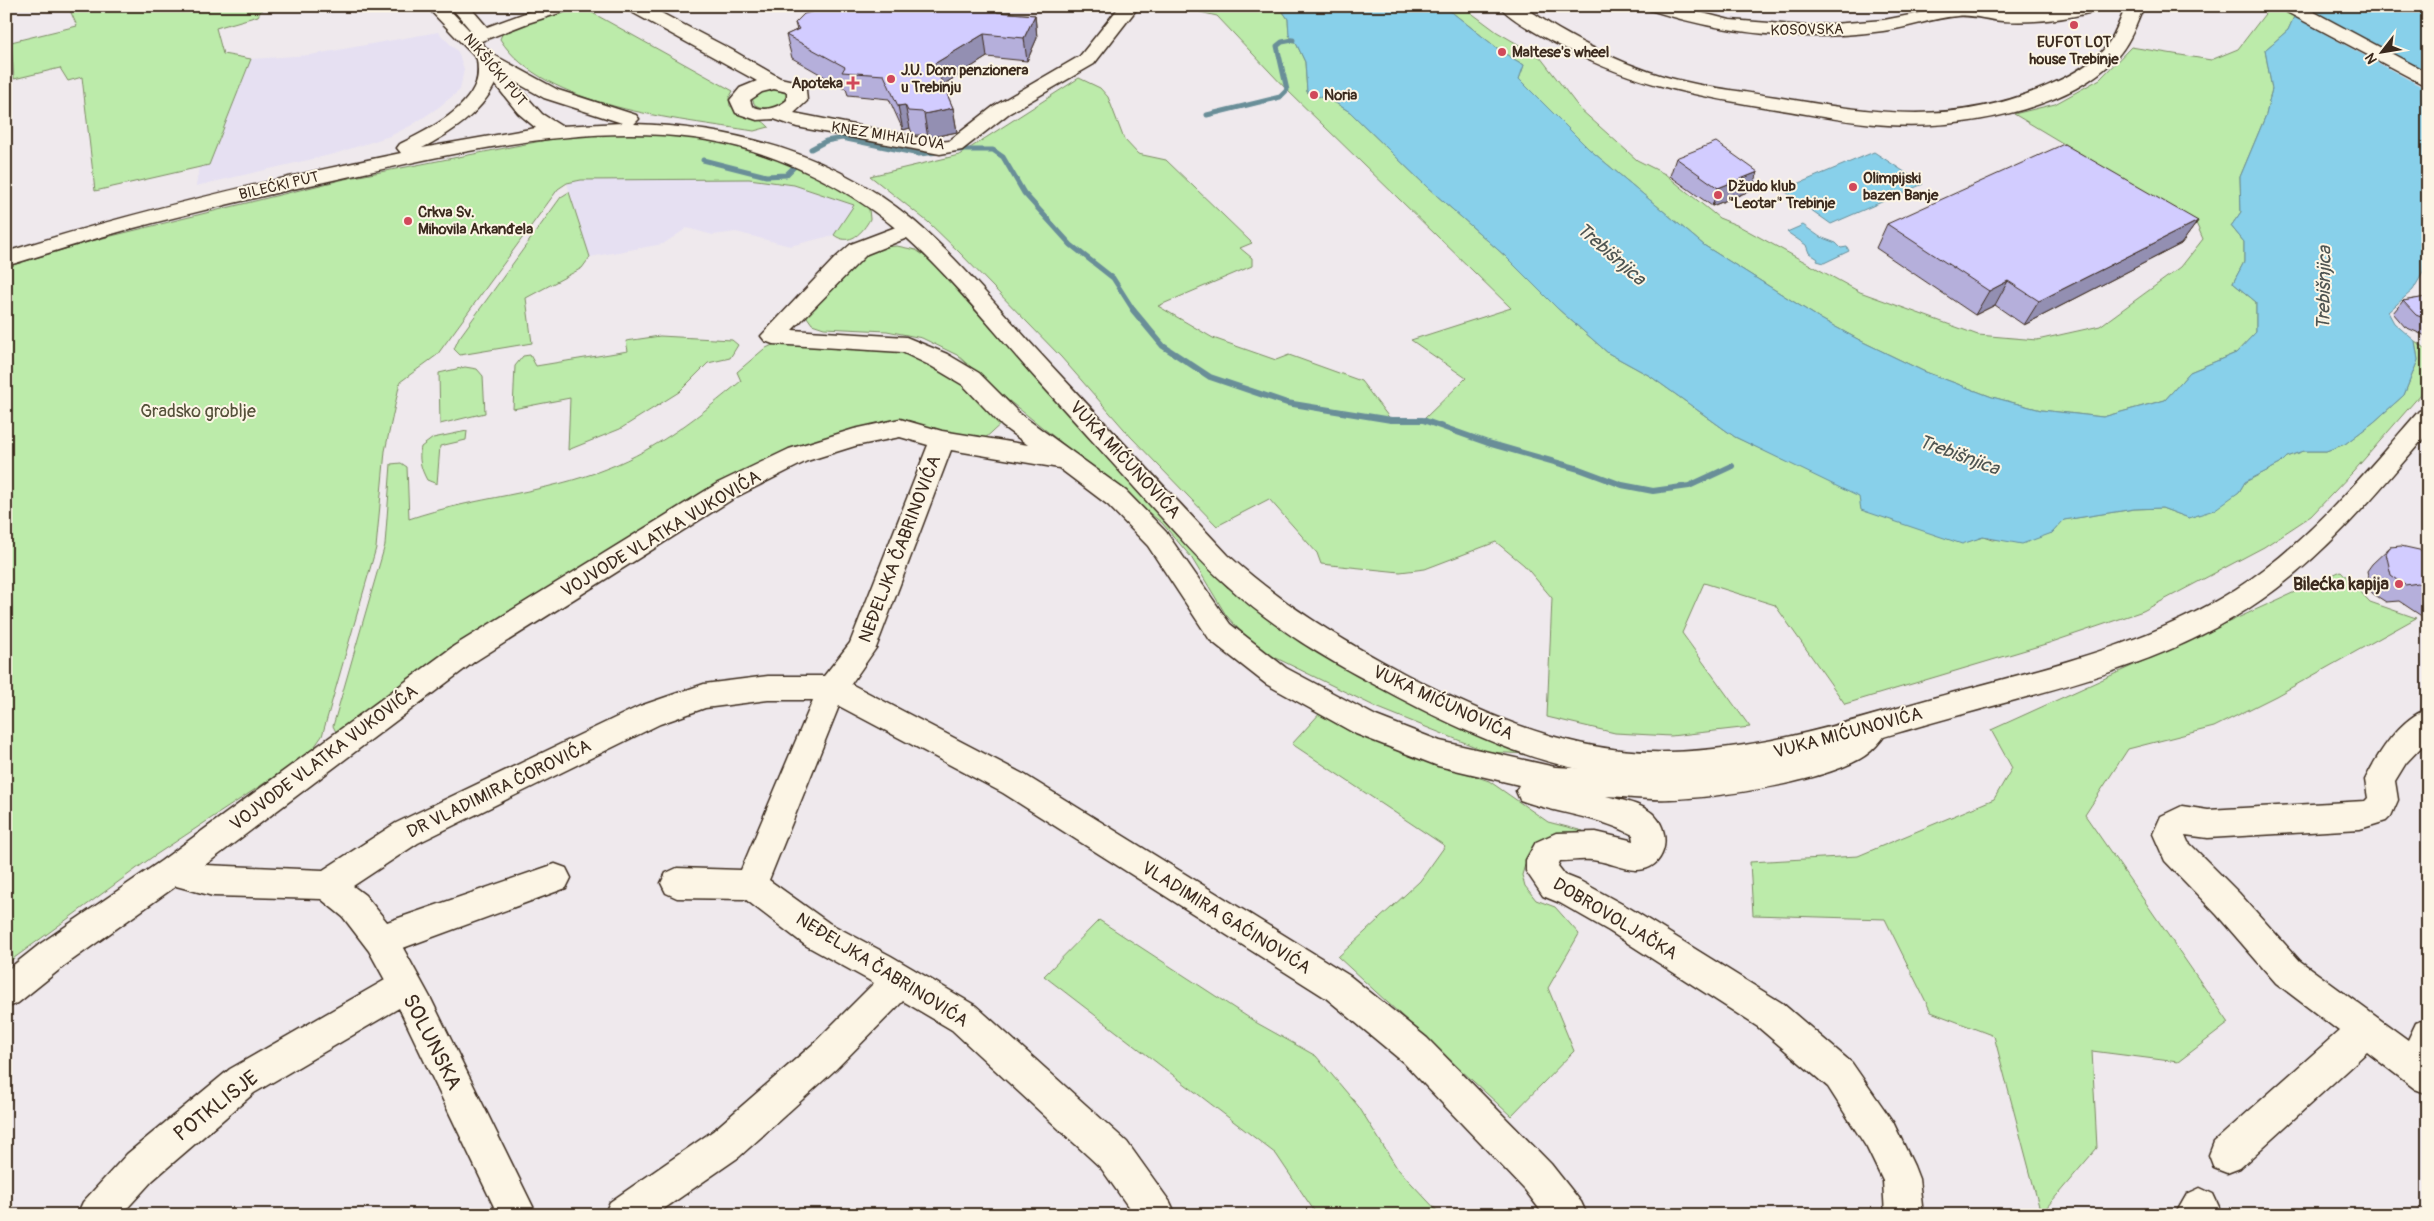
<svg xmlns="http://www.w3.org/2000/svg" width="2434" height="1221" font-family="Pangolin,sans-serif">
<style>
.built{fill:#e6e0f2}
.green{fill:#bcebaa;stroke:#7c8a64}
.water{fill:#88d0ea;stroke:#698e98}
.pier{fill:#efe9ed}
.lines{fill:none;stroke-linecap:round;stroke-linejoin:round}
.stream-far1{stroke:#698e98;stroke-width:5}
.stream{stroke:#698e98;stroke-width:6}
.minor-casing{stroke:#3b2a1e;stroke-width:3}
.major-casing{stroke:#3b2a1e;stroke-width:3}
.minor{fill:#fcf5e5;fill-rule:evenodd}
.major{fill:#fcf5e5;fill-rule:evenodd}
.wall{fill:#b5afdb;stroke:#3b2a1e}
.shaded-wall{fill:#938fb2;stroke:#3b2a1e}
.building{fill:#d2ccff;stroke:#3b2a1e}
.poi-dot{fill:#d1495b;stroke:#fcf5e5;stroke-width:2}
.labels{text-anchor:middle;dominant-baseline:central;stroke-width:4;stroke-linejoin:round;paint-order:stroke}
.far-street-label{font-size:15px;fill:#3b2a1e;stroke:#fcf5e5}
.far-poi-label{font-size:15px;font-weight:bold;fill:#3b2a1e;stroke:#fcf5e5;text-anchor:start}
.park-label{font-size:18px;fill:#55513a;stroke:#fcf5e5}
.street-label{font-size:18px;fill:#3b2a1e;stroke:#fcf5e5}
.poi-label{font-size:18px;font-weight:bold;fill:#3b2a1e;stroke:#fcf5e5;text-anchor:end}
.water-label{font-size:19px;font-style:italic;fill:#4e5451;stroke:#fcf5e5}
.near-street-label{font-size:21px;fill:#3b2a1e;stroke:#fcf5e5}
</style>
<rect width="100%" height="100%" fill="#efe9ed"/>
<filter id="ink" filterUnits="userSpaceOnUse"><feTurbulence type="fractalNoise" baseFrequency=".02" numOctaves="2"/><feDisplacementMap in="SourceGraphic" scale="10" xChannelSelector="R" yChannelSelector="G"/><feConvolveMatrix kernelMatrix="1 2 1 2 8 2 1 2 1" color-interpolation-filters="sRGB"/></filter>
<g filter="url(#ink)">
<g class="built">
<path d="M 438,32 L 458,52 L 464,69 L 460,90 L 439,107 L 412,125 L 390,136 L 334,154 L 196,186 L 199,167 L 209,165 L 251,59 L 310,55 Z"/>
<path d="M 749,179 L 795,185 L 855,205 L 834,235 L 790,246 L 736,232 L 713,235 L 687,228 L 663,244 L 590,257 L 567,183 L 581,180 Z"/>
</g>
<g class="green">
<path d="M 68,6 L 263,7 L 258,16 L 216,28 L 223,54 L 251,59 L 209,165 L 95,191 L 82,77 L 68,81 L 60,68 L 14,79 L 11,42 L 77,26 Z"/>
<path d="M 576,6 L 580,6 L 733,91 L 729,98 L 730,106 C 746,115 757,114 769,127 L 754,131 C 679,119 543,108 500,39 L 503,32 L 547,13 Z"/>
<path d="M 1192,6 L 1279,6 L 1288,19 L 1289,35 L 1297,45 L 1305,62 L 1307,92 L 1334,102 L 1350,112 L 1426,186 L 1505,256 L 1557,308 L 1608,353 L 1650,376 L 1735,437 L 1962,543 L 1983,537 L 1992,540 L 2052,533 L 2063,520 L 2134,509 L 2162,508 L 2189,518 L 2239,492 L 2245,482 L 2280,464 L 2287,457 L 2304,451 L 2326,451 L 2345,444 L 2374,422 L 2404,395 L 2418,360 L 2415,341 L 2428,350 L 2428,386 L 2353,472 L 2311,516 L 2264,547 L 2143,611 L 2049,643 L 1845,704 L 1775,605 L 1704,583 L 1682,633 L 1750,727 L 1671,736 L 1615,733 L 1547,717 L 1552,598 L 1524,565 L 1496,542 L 1425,569 L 1400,572 L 1321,564 L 1317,553 L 1269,499 L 1217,526 L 1131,437 L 1061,357 L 959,252 L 928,222 L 870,176 L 959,155 L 1079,78 L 1100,88 L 1108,97 L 1124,139 L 1138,154 L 1166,160 L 1252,243 L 1240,248 L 1252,258 L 1252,266 L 1158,306 L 1213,338 L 1276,360 L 1289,355 L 1361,381 L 1391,420 L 1423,420 L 1466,378 L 1411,340 L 1511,308 L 1287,90 L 1217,16 L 1200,12 Z"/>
<path d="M 1444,6 L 1462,6 L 1497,32 L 1540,57 L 1580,109 L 1637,160 L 1665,174 L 1719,218 L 1739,226 L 1860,292 L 1978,335 L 2037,340 L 2100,326 L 2181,267 L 2203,239 L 2196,223 L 2014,114 L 2055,104 L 2100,79 L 2131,47 L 2211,60 L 2238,49 L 2271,6 L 2299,6 L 2288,30 L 2265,50 L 2272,89 L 2266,115 L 2240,177 L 2241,212 L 2231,226 L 2244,242 L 2244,262 L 2233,283 L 2256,302 L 2256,332 L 2236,353 L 2190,372 L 2165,400 L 2103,417 L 2041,410 L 1992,397 L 1923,371 L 1863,342 L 1821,319 L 1705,246 L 1589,149 L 1519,79 L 1524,65 L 1502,52 Z"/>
<path d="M 774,89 L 787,94 L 788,100 C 779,108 766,111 755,105 L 752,99 C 757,91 766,90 774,89 Z"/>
<path d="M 583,133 L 656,133 L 724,142 L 785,158 L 865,203 L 869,209 L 870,219 C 863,232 850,247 834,235 L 854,205 L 794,185 L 749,179 L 581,180 L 567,183 L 558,189 L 437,355 L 400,382 L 385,451 L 376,548 L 322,736 L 310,753 L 151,858 L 6,964 L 6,267 L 91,241 L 349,178 Z"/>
<path d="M 569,192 L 590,257 L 582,268 L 526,298 L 532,343 L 460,355 L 454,349 L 459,338 L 561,197 Z"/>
<path d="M 897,246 L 916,250 L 929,259 L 1048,392 L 1254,605 L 1527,754 L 1488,752 L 1376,707 L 1268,654 L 1242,633 L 1226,615 L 1191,557 L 1162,523 L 1008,400 L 957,355 L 922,338 L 887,331 L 824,328 L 812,324 L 807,317 L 807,309 L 853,258 L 882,247 Z"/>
<path d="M 660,336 L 732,340 L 738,345 L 730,358 L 708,363 L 679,392 L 620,429 L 568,450 L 570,398 L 513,409 L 515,366 L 523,356 L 530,355 L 536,366 L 628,351 L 626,341 Z"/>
<path d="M 781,341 L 902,350 L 966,381 L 1004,421 L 981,442 L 901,423 L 797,453 L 337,734 L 333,726 L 385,545 L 391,464 L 401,463 L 407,467 L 409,519 C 473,497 544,494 608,468 C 659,448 699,416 741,381 L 737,372 L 764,349 Z"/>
<path d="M 465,367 L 477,369 L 483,376 L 485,413 L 440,424 L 439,373 Z"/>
<path d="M 467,431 L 466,440 L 440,446 L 437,484 L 427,480 C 421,469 418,459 421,447 L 433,438 Z"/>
<path d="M 2341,571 L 2370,602 L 2416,618 L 2276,696 L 2214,727 L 2128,749 L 2085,815 L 2229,1023 L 2178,1062 L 2092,1051 L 2097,1148 L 2041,1214 L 1994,1036 L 1931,1012 L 1885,919 L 1753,915 L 1750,862 L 1858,856 L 1994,799 L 2012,768 L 1991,730 Z"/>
<path d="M 1322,711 L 1402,751 L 1489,781 L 1548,822 L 1583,831 L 1527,858 L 1522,875 L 1525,886 L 1536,900 L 1555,907 L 1579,934 L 1548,988 L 1574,1051 L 1511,1116 L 1338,957 L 1420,881 L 1445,846 L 1292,744 Z"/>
<path d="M 1099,920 L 1257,1023 L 1316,1056 L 1359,1107 L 1397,1168 L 1441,1215 L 1317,1215 L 1276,1154 L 1044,976 Z"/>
</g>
<g class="water">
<path d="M 1279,6 L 1444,6 L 1502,52 L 1524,65 L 1519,79 L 1589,149 L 1705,246 L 1821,319 L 1863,342 L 1923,371 L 1992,397 L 2041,410 L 2103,417 L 2165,400 L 2190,372 L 2236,353 L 2256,332 L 2256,302 L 2233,283 L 2244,262 L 2244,242 L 2231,226 L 2241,212 L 2240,177 L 2266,115 L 2272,89 L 2265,50 L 2288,30 L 2299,6 L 2428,6 L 2428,264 L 2413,290 L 2388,312 L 2394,323 L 2415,341 L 2418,360 L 2404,395 L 2374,422 L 2345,444 L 2326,451 L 2304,451 L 2287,457 L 2280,464 L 2245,482 L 2239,492 L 2214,510 L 2189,518 L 2162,508 L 2134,509 L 2064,520 L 2052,533 L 2022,544 L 1983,537 L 1962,544 L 1861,510 L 1859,497 L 1735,437 L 1650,376 L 1608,353 L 1557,308 L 1505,256 L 1426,186 L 1350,112 L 1334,102 L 1307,92 L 1305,62 L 1297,45 L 1289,35 L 1288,19 Z"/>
<path d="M 1874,152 L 1923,184 L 1831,224 L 1783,190 Z"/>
<path d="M 1803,225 L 1820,237 L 1836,243 L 1841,248 L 1847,247 L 1849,251 L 1824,263 L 1817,261 L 1818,259 L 1809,253 L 1806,245 L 1787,232 Z"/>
</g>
<path class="pier" d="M 2297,6 L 2305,6 L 2428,72 L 2428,90 L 2292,16 Z"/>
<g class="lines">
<g class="stream-far1">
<path d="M 1207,115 L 1280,97 L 1287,90 L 1277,46 L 1282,42 L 1293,40"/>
<path d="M 811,149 L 826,141 L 842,138 L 919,154 L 939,152"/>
<path d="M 955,150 L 993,150 L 1003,157 L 1024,193 L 1071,245 L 1113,278 L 1134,311"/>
<path d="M 703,160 L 766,176 L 786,175 L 795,166"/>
</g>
<path class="stream" d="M 1133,310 L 1163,346 L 1210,377 L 1287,403 L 1391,420 L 1423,420 L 1488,443 L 1579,469 L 1622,485 L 1653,491 L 1689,486 L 1732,466"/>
<g class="minor-casing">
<g id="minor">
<path d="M 450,6 L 469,6 L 487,27 L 544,6 L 572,6 L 569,10 L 528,23 L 471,45 L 465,44 L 462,40 L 465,36 L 473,33 Z"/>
<path d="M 625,6 L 648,6 L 732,50 L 780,78 L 798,82 L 806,90 L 807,101 L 794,113 L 940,142 L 949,141 L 994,106 L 1080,56 L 1120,6 L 1139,6 L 1094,64 L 1008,114 L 962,150 L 940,154 L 797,127 L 774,119 L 757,120 L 736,113 L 730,100 L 740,88 L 757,81 L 628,10 ZM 774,89 L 787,92 L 787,100 C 777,108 764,112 752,106 L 750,100 L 762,92 Z"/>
<path d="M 1500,6 C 1507,6 1517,5 1523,7 C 1535,13 1546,22 1558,29 C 1587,46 1618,61 1650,72 C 1691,86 1734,90 1776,97 C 1873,113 1953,127 2047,86 C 2068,77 2091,65 2106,47 C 2115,35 2120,20 2126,6 L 2144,6 C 2136,25 2129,45 2115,59 C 2066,111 1957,130 1888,125 C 1851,123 1814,115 1776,109 C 1703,97 1633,85 1567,49 C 1551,41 1509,20 1500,6 Z"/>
<path d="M 1647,6 L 1675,6 L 1730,20 L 1807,26 L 1884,20 L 1936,10 L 1935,6 C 1964,6 1992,11 2021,11 C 2048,11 2075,6 2103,6 L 2100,10 C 2068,19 2036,23 2002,21 C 1988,20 1971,14 1957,16 C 1932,18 1908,28 1883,31 C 1801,42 1728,35 1650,10 Z"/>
<path d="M 2280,6 L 2303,6 L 2428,73 L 2428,87 L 2283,10 Z"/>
<path d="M 909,222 L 917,224 L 920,229 L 917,234 L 867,254 L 792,330 L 906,337 L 947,354 L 979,373 L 1020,414 L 1126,491 L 1166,532 L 1230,624 L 1286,668 L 1376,716 L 1440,741 L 1555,767 L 1670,773 L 1729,768 L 1789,757 L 1829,746 L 1850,734 L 1865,718 L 1875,715 L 1885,718 L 1890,727 C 1885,736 1879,744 1871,751 C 1837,781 1717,798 1670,799 C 1649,800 1627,797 1606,796 C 1621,800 1644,804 1655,816 C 1673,835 1665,871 1636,870 C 1624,869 1610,863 1598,861 C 1586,858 1572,861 1560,861 L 1558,866 L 1565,875 L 1580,881 L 1631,909 L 1782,1003 L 1852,1063 L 1893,1122 L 1914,1166 L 1919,1179 L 1923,1215 L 1885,1215 L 1883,1181 L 1867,1148 L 1828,1087 L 1758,1027 L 1609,931 L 1560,903 L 1543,896 L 1526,871 L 1526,860 L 1536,842 L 1556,833 L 1596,832 L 1634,841 L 1633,835 C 1598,816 1558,814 1520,800 L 1516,791 L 1519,785 L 1438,766 L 1356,734 L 1266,684 L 1210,640 L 1148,546 L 1108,505 L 1059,468 L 951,450 L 876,648 L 851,684 L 1025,775 L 1350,976 L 1427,1038 L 1551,1164 L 1581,1202 L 1587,1215 L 1544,1215 L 1525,1190 L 1403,1062 L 1326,998 L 1003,793 L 839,706 L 769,880 L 829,923 L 891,956 L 976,1006 L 1127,1142 L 1170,1202 L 1176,1215 L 1134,1215 L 1101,1168 L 952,1030 L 903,1001 L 836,1069 L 739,1157 L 655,1215 L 604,1215 L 610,1202 L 713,1131 L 812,1045 L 874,983 L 805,945 L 745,899 L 677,898 L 666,893 L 661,883 L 666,873 L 677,868 L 741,870 L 813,700 L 768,700 L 705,708 L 660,724 L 418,843 L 353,886 L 365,895 L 387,922 L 555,864 L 566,868 L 571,878 L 566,888 L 403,948 L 431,999 L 537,1215 L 498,1215 L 399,1008 L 254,1093 L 153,1180 L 121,1215 L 77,1215 L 83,1202 L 127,1154 L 230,1069 L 385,980 L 369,951 L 343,917 L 321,899 L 213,896 L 176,886 L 64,966 L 18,1003 L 6,1008 L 6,971 L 40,944 L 161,861 L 454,646 L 718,483 L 789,449 L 854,429 L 900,419 L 942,431 L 1028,445 L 1002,426 L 963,385 L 931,366 L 902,352 L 773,344 L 765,341 L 761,336 L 834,259 L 851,244 ZM 900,437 L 928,445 L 850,643 L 824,676 L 768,676 L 704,684 L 640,706 L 396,823 L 323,870 L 205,865 L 474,662 L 736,497 L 807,461 L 855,446 Z"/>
<path d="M 2428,709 L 2428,740 L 2406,763 L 2395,781 L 2398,800 L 2391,816 L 2386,821 L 2360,829 L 2208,838 L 2185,835 L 2188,842 L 2239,893 L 2300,961 L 2408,1040 L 2416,1023 L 2428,1018 L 2428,1094 L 2415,1089 L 2367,1052 L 2240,1168 L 2227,1173 L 2214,1168 L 2209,1155 L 2214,1142 L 2339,1031 L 2276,983 L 2217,915 L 2165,861 L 2153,834 L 2161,816 L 2182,806 L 2208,810 L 2365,801 L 2368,798 L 2365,780 C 2377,755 2400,718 2428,709 Z"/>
<path d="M 2200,1188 L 2213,1194 L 2219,1207 L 2215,1215 L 2175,1215 L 2187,1194 Z"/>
</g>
</g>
<g class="major-casing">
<path id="major" d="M 426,6 L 446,6 L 492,54 L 558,90 L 636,115 L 639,119 L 634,124 C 736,127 834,154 914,221 C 963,263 1004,315 1048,362 C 1108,427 1168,491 1228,555 C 1282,604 1342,641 1407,675 C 1489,717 1575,755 1669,752 C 1761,750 1845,723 1933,698 C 2037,669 2143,648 2236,589 C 2308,543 2364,474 2419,411 L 2428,409 L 2428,433 C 2377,493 2326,555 2261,600 C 2162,669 2038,692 1924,725 C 1835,751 1747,780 1653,778 C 1556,777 1462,732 1379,687 C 1326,659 1274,628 1229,587 C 1201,563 1177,534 1152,507 C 1112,462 1071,418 1031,373 C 988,325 948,273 899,231 C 857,195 806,168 753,151 C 629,111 466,150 342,178 C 270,194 198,211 126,230 C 86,241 46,254 6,266 L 6,252 C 135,211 269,180 401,153 L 397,148 L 400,144 C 426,131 465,112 476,83 C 479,75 478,67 477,59 ZM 512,80 L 544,98 L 622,123 L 561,126 L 542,114 ZM 495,84 L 518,113 L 536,128 L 422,148 C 451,133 480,114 495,84 Z"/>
</g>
<use href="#minor" class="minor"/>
<use href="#major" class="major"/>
</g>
<g class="wall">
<path d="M 820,6 L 993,6 L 997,12 L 1035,15 L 1037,38 L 1027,61 L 987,57 L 943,85 L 953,108 L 957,132 L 928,138 L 926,135 L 913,135 L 910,128 L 903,130 L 889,99 L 848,95 L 846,89 L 792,58 L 786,35 L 797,30 L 795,23 L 821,10 Z"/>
<path d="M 1676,158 L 1758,172 L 1752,190 L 1712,206 L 1670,176 Z"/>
<path d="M 2198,221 L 2181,244 L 2024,325 L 1995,305 L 1975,315 L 1876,248 L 1887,224 Z"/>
<path d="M 2428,297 L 2428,337 L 2405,327 L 2393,313 L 2403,301 Z"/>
<path d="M 2390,547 L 2428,552 L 2428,615 L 2423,617 L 2399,601 L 2386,602 L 2372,593 L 2367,571 L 2372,564 Z"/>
</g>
<g class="shaded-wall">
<path d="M 1035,15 L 1037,38 L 1027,61 L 1024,38 Z"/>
<path d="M 984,34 L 987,57 L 938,88 L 934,64 Z"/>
<path d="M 905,105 L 910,128 L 903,130 L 898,106 Z"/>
<path d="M 953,108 L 957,132 L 928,138 L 924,114 Z"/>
<path d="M 1758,172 L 1752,190 L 1712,206 L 1718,188 Z"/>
<path d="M 2198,221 L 2181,244 L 2024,325 L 2039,301 Z"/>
<path d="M 2008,281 L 1995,305 L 1975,315 L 1989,291 Z"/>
</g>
<g class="building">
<path d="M 834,6 L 993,6 L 997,12 L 1035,15 L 1024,38 L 984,34 L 934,64 L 953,108 L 924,114 L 922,112 L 908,111 L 905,105 L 898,106 L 884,75 L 842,72 L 845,67 L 786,35 L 799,29 L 795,23 L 804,14 Z"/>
<path d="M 1716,142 L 1758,172 L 1718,188 L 1676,158 Z"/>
<path d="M 2064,144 L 2198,221 L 2039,301 L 2008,281 L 1989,291 L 1887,224 Z"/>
<path d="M 2426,297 L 2428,297 L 2428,320 L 2416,315 L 2403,301 Z"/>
<path d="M 2401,546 L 2428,552 L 2428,590 L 2418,583 L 2405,585 L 2391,575 L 2386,553 L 2390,547 Z"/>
</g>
</g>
<g class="poi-dot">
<circle cx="2074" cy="25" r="5"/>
<circle cx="1502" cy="52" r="5"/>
<circle cx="891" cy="79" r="5"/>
<path d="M850.5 75.5h5v5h5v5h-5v5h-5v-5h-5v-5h5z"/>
<circle cx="1314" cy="95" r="5"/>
<circle cx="1853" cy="187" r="5"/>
<circle cx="1718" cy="195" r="5"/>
<circle cx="408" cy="221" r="5"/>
<circle cx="2399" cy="584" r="5"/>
</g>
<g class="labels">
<g class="far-street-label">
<text transform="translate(1807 30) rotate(-1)">KOSOVSKA</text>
<text transform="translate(495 70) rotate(50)">NIKŠIĆKI PUT</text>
<text transform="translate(888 136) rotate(9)">KNEZ MIHAILOVA</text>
<text transform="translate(279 186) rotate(-13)">BILEĆKI PUT</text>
</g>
<g class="far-poi-label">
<text x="2074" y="42" text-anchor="middle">EUFOT LOT<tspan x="2074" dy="17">house Trebinje</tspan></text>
<text x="1512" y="52">Maltese's wheel</text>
<text x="901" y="70">J.U. Dom penzionera<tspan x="901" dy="17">u Trebinju</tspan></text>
<text x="843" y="83" text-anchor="end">Apoteka</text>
<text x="1324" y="95">Noria</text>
<text x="1863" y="178">Olimpijski<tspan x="1863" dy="17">bazen Banje</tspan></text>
<text x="1728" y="186">Džudo klub<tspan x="1728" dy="17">"Leotar" Trebinje</tspan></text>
<text x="418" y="212">Crkva Sv.<tspan x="418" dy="17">Mihovila Arkanđela</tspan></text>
</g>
<g class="park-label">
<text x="198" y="411">Gradsko groblje</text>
</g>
<g class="street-label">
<text transform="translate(1125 460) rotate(47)">VUKA MIĆUNOVIĆA</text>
<text transform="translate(661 534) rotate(-31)">VOJVODE VLATKA VUKOVIĆA</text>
<text transform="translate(900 549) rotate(-69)">NEĐELJKA ČABRINOVIĆA</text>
<text transform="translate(1443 703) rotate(25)">VUKA MIĆUNOVIĆA</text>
<text transform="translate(1848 733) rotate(-15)">VUKA MIĆUNOVIĆA</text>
<text transform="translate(324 758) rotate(-37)">VOJVODE VLATKA VUKOVIĆA</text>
<text transform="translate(499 789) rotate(-26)">DR VLADIMIRA ĆOROVIĆA</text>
<text transform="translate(1226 918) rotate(32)">VLADIMIRA GAĆINOVIĆA</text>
<text transform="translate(1615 919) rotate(31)">DOBROVOLJAČKA</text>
<text transform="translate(882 970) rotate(32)">NEĐELJKA ČABRINOVIĆA</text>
</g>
<g class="poi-label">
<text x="2389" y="584">Bilećka kapija</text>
</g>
<g class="water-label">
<text transform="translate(1611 254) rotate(41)">Trebišnjica</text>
<text transform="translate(2324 288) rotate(-89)">Trebišnjica</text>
<text transform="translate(1959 455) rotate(20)">Trebišnjica</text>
</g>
<g class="near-street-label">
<text transform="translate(432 1042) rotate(63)">SOLUNSKA</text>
<text transform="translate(216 1106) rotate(-38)">POTKLISJE</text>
</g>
</g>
<rect width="2434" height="1221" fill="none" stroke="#fcf5e5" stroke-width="25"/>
<rect x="12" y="12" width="2409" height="1196" fill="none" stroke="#3b2a1e" stroke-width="2" filter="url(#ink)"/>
<g transform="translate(2382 52) rotate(239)" stroke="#fcf5e5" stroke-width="4" paint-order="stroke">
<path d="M0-4L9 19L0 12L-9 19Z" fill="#3b2a1e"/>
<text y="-8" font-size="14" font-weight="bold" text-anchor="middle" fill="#3b2a1e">N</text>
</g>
</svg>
